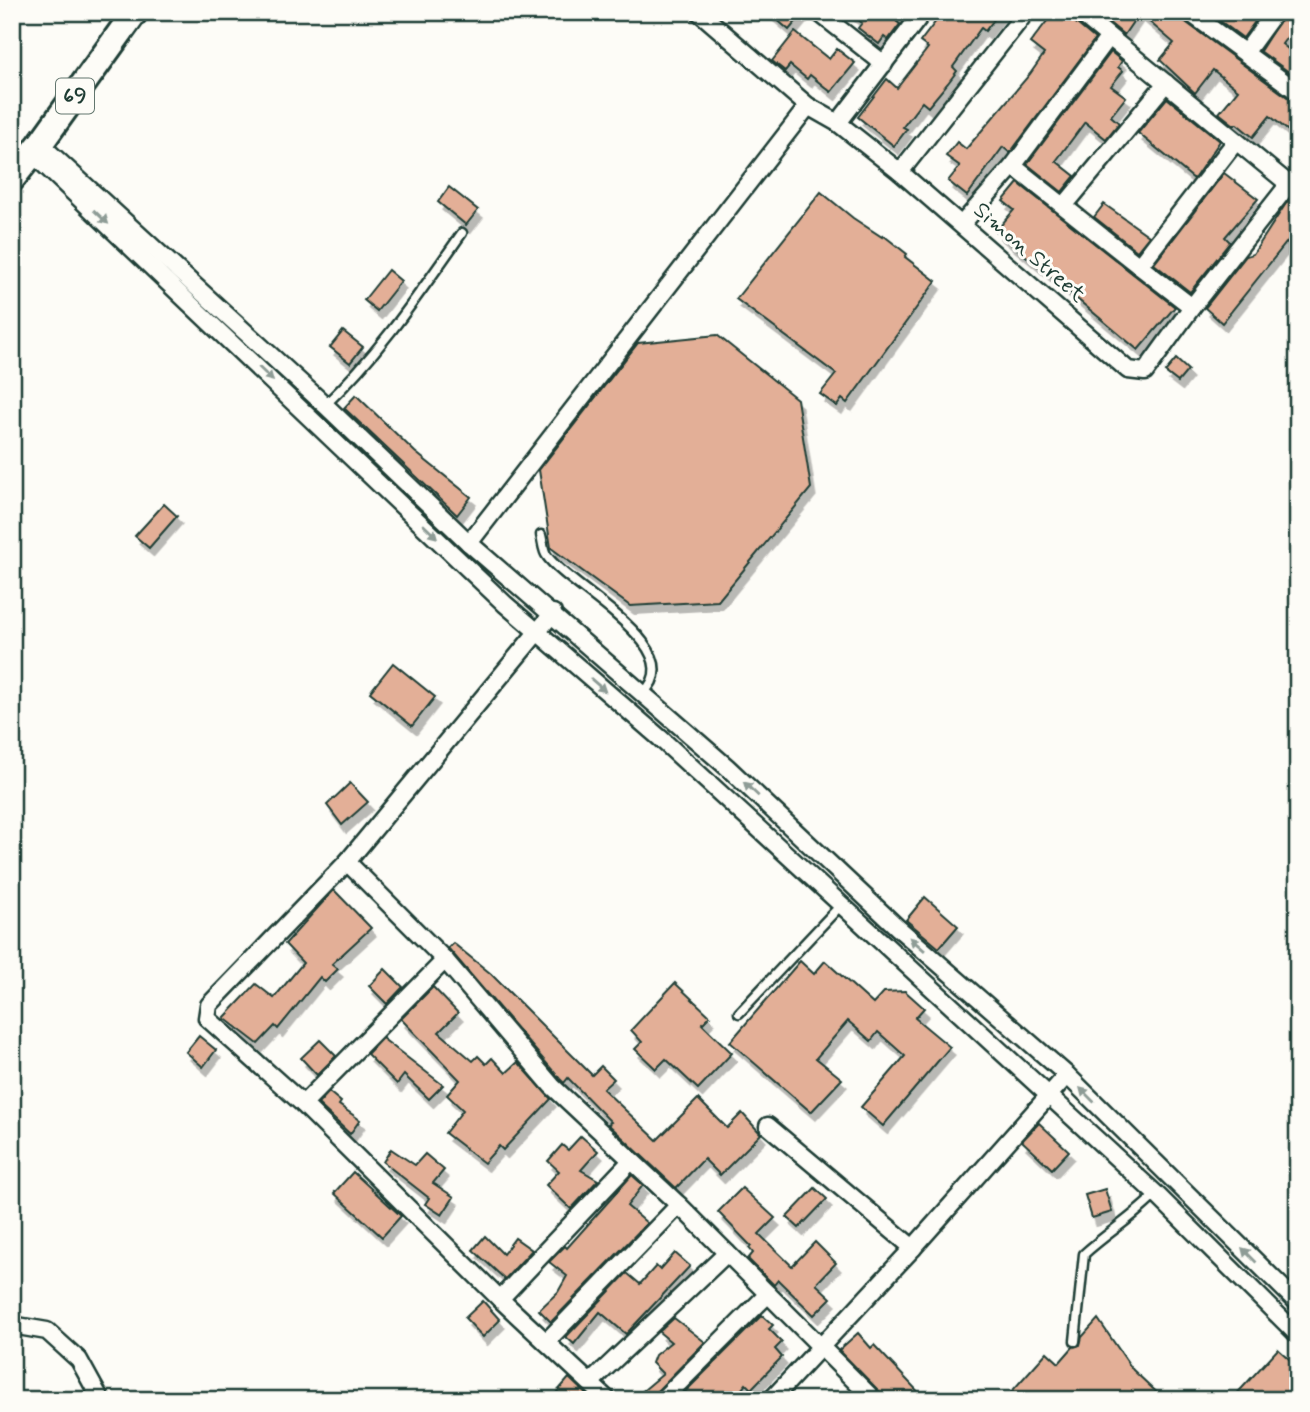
<svg xmlns="http://www.w3.org/2000/svg" width="1310" height="1412" font-family="Mynerve,sans-serif">
<style>
.building{fill:#e3af97;stroke:#1f3d34;stroke-width:2;filter:url(#shadow)}
.lines{fill:none;stroke-linecap:round;stroke-linejoin:round}
.service-casing{stroke:#1f3d34;stroke-width:13}
.minor-casing{stroke:#1f3d34;stroke-width:21}
.primary-casing{stroke:#1f3d34;stroke-width:30}
.service{stroke:#fdfcf7;stroke-width:8}
.minor{stroke:#fdfcf7;stroke-width:16}
.primary{stroke:#fdfcf7;stroke-width:24}
.oneway{fill:#8e9c96}
.labels{text-anchor:middle;dominant-baseline:central;stroke-width:6;stroke-linejoin:round;paint-order:stroke}
.shield{fill:#fdfcf7;stroke:#62766e;stroke-width:2}
.shield-label{font-size:21px;font-weight:bold;fill:#1f3d34}
.street-label{font-size:23px;fill:#1f3d34;stroke:#fdfcf7}
</style>
<defs>
<filter id="shadow"><feDropShadow dx="4.5" dy="8" stdDeviation="0" flood-color="#0004"/></filter>
</defs>
<rect width="100%" height="100%" fill="#fdfcf7"/>
<filter id="ink" filterUnits="userSpaceOnUse"><feTurbulence type="fractalNoise" baseFrequency=".0143" numOctaves="2"/><feDisplacementMap in="SourceGraphic" scale="14" xChannelSelector="R" yChannelSelector="G"/><feConvolveMatrix kernelMatrix="1 2 1 2 8 2 1 2 1" color-interpolation-filters="sRGB"/></filter>
<g filter="url(#ink)">
<g class="building">
<path d="M 768,12 L 804,12 L 789,30 Z"/>
<path d="M 849,12 L 904,12 L 897,22 L 900,24 L 888,40 L 884,37 L 879,44 L 858,28 L 862,23 Z"/>
<path d="M 943,12 L 1000,12 L 985,31 L 981,28 L 953,67 L 957,71 L 948,83 L 928,107 L 922,102 L 903,127 L 907,129 L 894,146 L 858,117 L 887,79 L 897,88 L 928,48 L 920,42 Z"/>
<path d="M 1054,12 L 1069,12 L 1072,20 L 1095,39 L 1010,153 L 1003,147 L 967,196 L 948,181 L 960,166 L 946,156 L 957,142 L 966,149 L 1030,74 L 1044,54 L 1030,43 Z"/>
<path d="M 1096,12 L 1179,12 L 1183,20 L 1298,105 L 1298,139 L 1270,116 L 1253,137 L 1237,124 L 1233,124 L 1219,113 L 1238,90 L 1213,70 L 1195,93 L 1160,60 L 1174,43 L 1139,13 L 1124,35 Z"/>
<path d="M 1208,12 L 1262,12 L 1243,38 Z"/>
<path d="M 1285,12 L 1297,12 L 1289,25 L 1294,28 L 1282,44 L 1298,57 L 1298,69 L 1293,75 L 1260,51 Z"/>
<path d="M 795,32 L 829,59 L 837,49 L 855,63 L 831,92 L 810,75 L 807,79 L 790,65 L 785,71 L 772,61 Z"/>
<path d="M 1111,52 L 1122,61 L 1118,67 L 1123,71 L 1111,86 L 1126,97 L 1111,116 L 1119,123 L 1106,139 L 1085,122 L 1056,161 L 1075,176 L 1062,192 L 1027,164 Z"/>
<path d="M 1167,98 L 1220,141 L 1194,179 L 1138,133 Z"/>
<path d="M 1224,173 L 1258,199 L 1225,237 L 1230,242 L 1190,292 L 1154,264 Z"/>
<path d="M 1018,183 L 1175,307 L 1138,350 L 996,231 L 1014,210 L 1003,201 Z"/>
<path d="M 1298,185 L 1298,228 L 1222,323 L 1205,308 L 1246,256 L 1253,254 Z"/>
<path d="M 449,187 L 478,210 L 466,225 L 438,202 Z"/>
<path d="M 821,192 L 853,218 L 882,237 L 883,235 L 907,254 L 905,257 L 936,281 L 847,403 L 842,399 L 837,406 L 820,394 L 836,374 L 736,299 Z"/>
<path d="M 1104,204 L 1149,236 L 1137,251 L 1094,217 Z"/>
<path d="M 388,270 L 401,281 L 377,311 L 364,300 Z"/>
<path d="M 343,331 L 363,347 L 350,363 L 330,347 Z"/>
<path d="M 717,335 L 797,399 L 811,488 L 718,601 L 630,606 L 551,548 L 539,470 L 638,343 Z"/>
<path d="M 1176,359 L 1188,370 L 1178,382 L 1165,372 Z"/>
<path d="M 356,395 L 415,452 L 471,497 L 457,515 L 344,408 Z"/>
<path d="M 164,504 L 177,516 L 149,548 L 135,536 Z"/>
<path d="M 393,663 L 435,697 L 412,726 L 370,692 Z"/>
<path d="M 350,783 L 368,802 L 342,825 L 327,805 Z"/>
<path d="M 334,890 L 371,928 L 332,964 L 338,969 L 325,982 L 320,977 L 278,1029 L 275,1026 L 258,1044 L 224,1018 L 256,984 L 274,998 L 303,963 L 285,944 Z"/>
<path d="M 925,897 L 958,926 L 939,948 L 906,920 Z"/>
<path d="M 453,943 L 490,973 L 592,1075 L 601,1066 L 614,1079 L 603,1089 L 657,1140 L 698,1099 L 727,1128 L 742,1113 L 761,1134 L 720,1175 L 704,1159 L 676,1188 L 608,1124 L 611,1122 L 568,1078 L 564,1083 L 560,1079 L 448,948 Z"/>
<path d="M 800,961 L 814,974 L 825,961 L 873,1004 L 884,992 L 905,991 L 924,1008 L 915,1018 L 950,1047 L 883,1126 L 861,1107 L 905,1056 L 878,1032 L 871,1041 L 848,1021 L 816,1058 L 842,1079 L 811,1112 L 730,1042 Z"/>
<path d="M 385,969 L 403,987 L 387,1004 L 369,986 Z"/>
<path d="M 675,983 L 710,1016 L 702,1024 L 732,1053 L 698,1089 L 666,1059 L 656,1069 L 635,1049 L 642,1042 L 631,1030 Z"/>
<path d="M 433,987 L 458,1013 L 439,1032 L 473,1061 L 478,1056 L 486,1064 L 492,1058 L 506,1073 L 518,1062 L 551,1099 L 503,1150 L 499,1146 L 484,1163 L 445,1133 L 463,1110 L 447,1095 L 460,1080 L 401,1019 Z"/>
<path d="M 199,1036 L 216,1050 L 203,1067 L 186,1052 Z"/>
<path d="M 382,1038 L 443,1085 L 429,1099 L 404,1075 L 397,1084 L 367,1054 Z"/>
<path d="M 320,1040 L 336,1056 L 317,1075 L 301,1058 Z"/>
<path d="M 329,1092 L 341,1102 L 339,1105 L 360,1120 L 350,1134 L 318,1104 Z"/>
<path d="M 1039,1123 L 1069,1151 L 1052,1169 L 1022,1141 Z"/>
<path d="M 581,1136 L 598,1151 L 581,1170 L 598,1180 L 571,1209 L 546,1185 L 559,1171 L 548,1161 L 562,1145 L 568,1150 Z"/>
<path d="M 391,1149 L 415,1165 L 425,1154 L 444,1170 L 433,1183 L 454,1197 L 442,1215 L 425,1204 L 429,1198 L 383,1162 Z"/>
<path d="M 353,1172 L 401,1216 L 382,1237 L 334,1193 Z"/>
<path d="M 632,1175 L 643,1185 L 627,1206 L 647,1223 L 551,1322 L 539,1310 L 558,1292 L 567,1276 L 549,1262 L 565,1246 L 567,1248 Z"/>
<path d="M 742,1188 L 775,1218 L 759,1234 L 792,1266 L 815,1242 L 836,1263 L 816,1284 L 831,1298 L 814,1315 L 778,1280 L 774,1285 L 748,1259 L 753,1253 L 749,1248 L 751,1246 L 718,1212 Z"/>
<path d="M 815,1188 L 827,1199 L 799,1228 L 787,1217 Z"/>
<path d="M 1105,1189 L 1112,1212 L 1092,1218 L 1085,1195 Z"/>
<path d="M 485,1236 L 503,1254 L 515,1238 L 532,1250 L 505,1279 L 473,1250 Z"/>
<path d="M 675,1253 L 690,1266 L 626,1334 L 600,1312 L 574,1344 L 566,1337 L 627,1273 L 640,1284 L 656,1266 L 660,1270 Z"/>
<path d="M 483,1301 L 500,1320 L 483,1337 L 465,1318 Z"/>
<path d="M 762,1315 L 773,1325 L 769,1329 L 782,1342 L 775,1349 L 782,1357 L 751,1389 L 746,1384 L 733,1400 L 677,1400 Z"/>
<path d="M 674,1318 L 705,1342 L 655,1393 L 652,1400 L 632,1400 L 663,1374 L 652,1363 L 655,1355 L 671,1342 L 659,1332 Z"/>
<path d="M 1098,1319 L 1133,1370 L 1165,1400 L 1004,1400 L 1047,1352 L 1059,1363 L 1073,1347 L 1080,1345 L 1082,1337 Z"/>
<path d="M 858,1333 L 871,1348 L 874,1345 L 926,1400 L 884,1400 L 881,1393 L 839,1350 Z"/>
<path d="M 1278,1349 L 1298,1367 L 1298,1400 L 1231,1400 Z"/>
<path d="M 569,1378 L 592,1400 L 550,1400 Z"/>
</g>
<g class="lines">
<g class="service-casing">
<g id="service">
<path d="M 325,405 C 379,354 419,294 462,233"/>
<path d="M 541,535 C 543,542 543,551 547,556 C 569,588 692,648 643,693"/>
<path d="M 739,1013 L 841,905"/>
<path d="M 1075,1341 L 1084,1254 C 1107,1233 1134,1217 1156,1194"/>
</g>
</g>
<g class="minor-casing">
<g id="minor">
<path d="M 699,12 L 808,106 L 838,123 L 900,172 L 1128,370 L 1145,372 L 1192,307 L 1285,189 L 1285,181 L 1079,12"/>
<path d="M 818,12 L 884,64"/>
<path d="M 1189,12 L 1298,92"/>
<path d="M 1245,53 L 1275,12"/>
<path d="M 838,123 L 923,12"/>
<path d="M 40,144 L 325,405 L 469,543 L 727,767 L 897,927 L 1067,1075 L 1298,1303"/>
<path d="M 33,154 L 505,604 L 660,738 L 1156,1194 L 1298,1335"/>
<path d="M 1013,166 L 1139,266 L 1236,141"/>
<path d="M 900,172 L 1026,12"/>
<path d="M 1064,206 L 1166,83"/>
<path d="M 962,224 L 1013,166 L 1109,37"/>
<path d="M 1139,266 L 1192,307"/>
<path d="M 469,543 L 808,106"/>
<path d="M 553,613 L 347,862 L 445,960 L 552,1086 L 679,1205 L 874,1400"/>
<path d="M 347,862 L 209,1005 L 207,1018 L 303,1104 L 500,1299 L 608,1400"/>
<path d="M 303,1104 L 445,960"/>
<path d="M 768,1126 L 913,1248"/>
<path d="M 500,1299 L 631,1161"/>
<path d="M 12,1325 L 47,1331 L 79,1360 L 101,1400"/>
<path d="M 546,1342 L 679,1205"/>
<path d="M 591,1382 L 727,1253"/>
<path d="M 662,1400 L 768,1294"/>
<path d="M 771,1400 L 913,1248 L 1067,1075"/>
</g>
</g>
<g class="primary-casing">
<path id="primary" d="M 12,179 L 40,144 L 135,12"/>
</g>
<use href="#service" class="service"/>
<use href="#minor" class="minor"/>
<use href="#primary" class="primary"/>
</g>
<defs><path id="oneway-solid" d="M-6-.8H1V-3.2L6.5 0L1 3.2V.8H-6Z" transform="scale(1.75)"/></defs>
<g class="oneway">
<use href="#oneway-solid" transform="translate(101 217) rotate(43)"/>
<use href="#oneway-solid" transform="translate(266 374) rotate(44)"/>
<use href="#oneway-solid" transform="translate(430 531) rotate(44)"/>
<use href="#oneway-solid" transform="translate(598 685) rotate(41)"/>
<use href="#oneway-solid" transform="translate(751 789) rotate(-137)"/>
<use href="#oneway-solid" transform="translate(917 944) rotate(-139)"/>
<use href="#oneway-solid" transform="translate(1087 1095) rotate(-135)"/>
<use href="#oneway-solid" transform="translate(1249 1255) rotate(-135)"/>
</g>
</g>
<g class="labels">
<rect class="shield" x="56" y="78.5" width="38" height="35" rx="5"/>
<g class="shield-label">
<text x="75" y="96">69</text>
</g>
<g class="street-label">
<text transform="translate(1029 253) rotate(41)">Simon Street</text>
</g>
</g>
<rect width="1310" height="1412" fill="none" stroke="#fdfcf7" stroke-width="42"/>
<rect x="21" y="21" width="1268" height="1370" fill="none" stroke="#1f3d34" stroke-width="2.5" filter="url(#ink)"/>
</svg>
